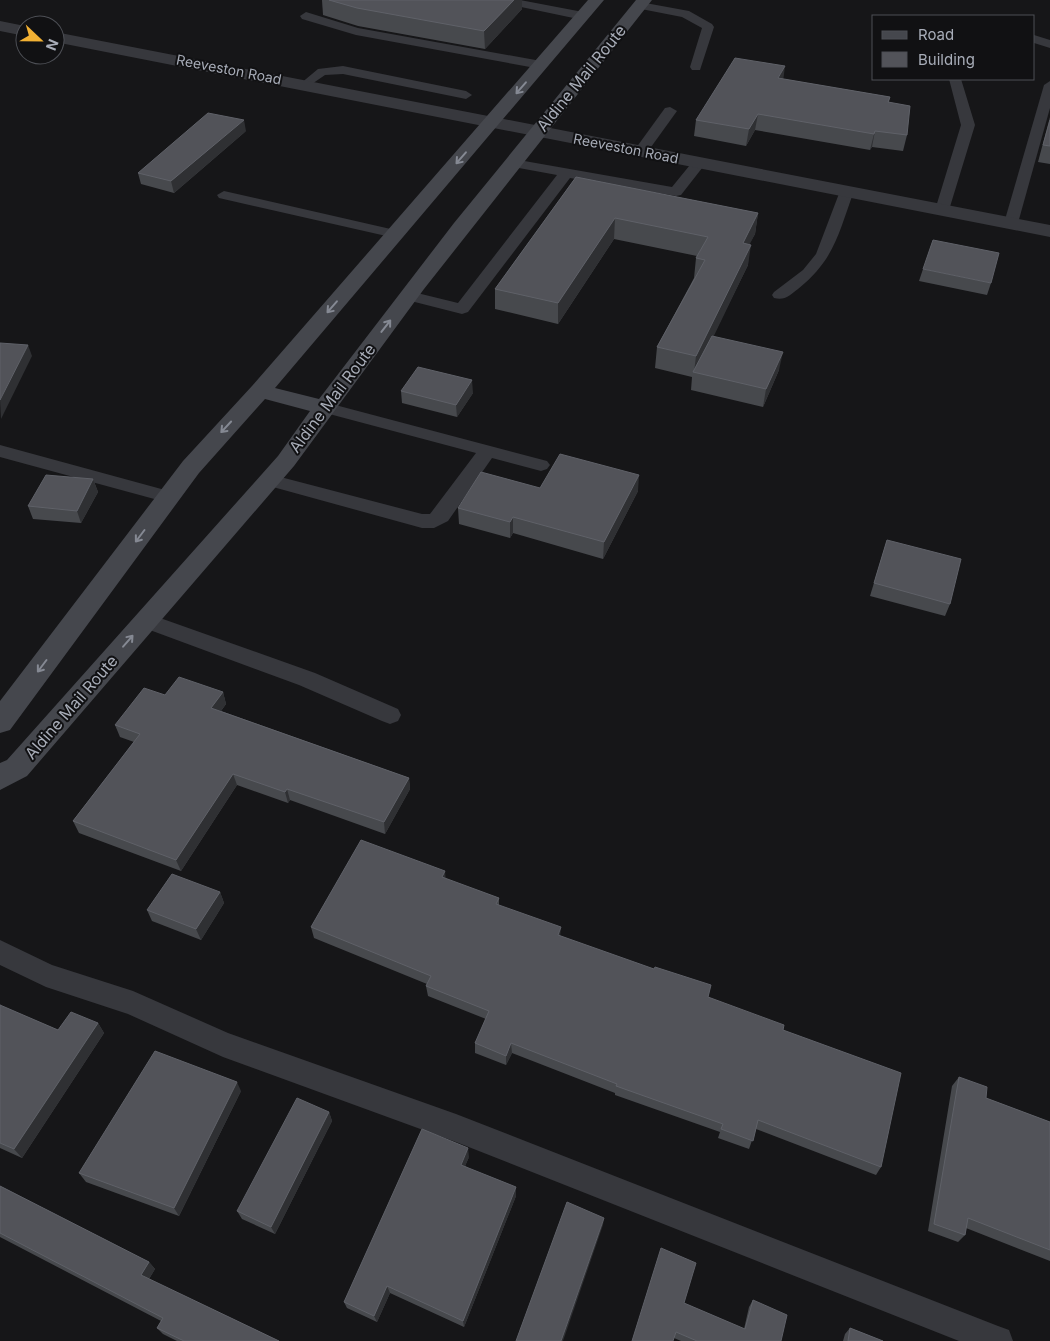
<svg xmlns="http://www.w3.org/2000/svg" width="1050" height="1341" font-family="Inter,sans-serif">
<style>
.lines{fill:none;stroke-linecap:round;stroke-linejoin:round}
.service{fill:#37383d;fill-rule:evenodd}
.minor{fill:#37383d;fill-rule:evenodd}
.secondary{fill:#45474d;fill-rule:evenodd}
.wall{fill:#47494d}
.shaded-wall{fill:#2f3033}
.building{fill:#525359;stroke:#5f6168}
.oneway{stroke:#858993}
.labels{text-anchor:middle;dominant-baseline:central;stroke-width:4;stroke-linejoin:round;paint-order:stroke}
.far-street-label{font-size:14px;fill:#a8adb8;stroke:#111113}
.street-label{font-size:16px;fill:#a8adb8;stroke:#111113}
</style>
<rect width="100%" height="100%" fill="#161618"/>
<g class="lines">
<g class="service">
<path d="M 496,0 L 520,0 L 583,12 L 589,16 L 583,20 L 502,3 Z"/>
<path d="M 640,2 L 689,11 L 712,24 L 714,27 L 700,70 L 692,70 L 690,67 L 702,28 L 682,17 L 636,8 L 634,6 Z"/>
<path d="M 306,12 L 358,28 L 541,61 L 547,65 L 541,69 L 356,35 L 302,19 L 300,16 Z"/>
<path d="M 1034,35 L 1050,40 L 1050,48 L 1034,43 Z"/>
<path d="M 343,66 L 466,91 L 472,95 L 466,99 L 343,74 L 325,75 L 306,88 L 300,84 L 318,69 Z"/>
<path d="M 949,79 L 961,79 L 975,125 L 949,210 L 942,214 L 935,210 L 961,125 Z"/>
<path d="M 1050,81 L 1050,108 L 1018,223 L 1011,227 L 1006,226 L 1004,223 L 1044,85 Z"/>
<path d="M 670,107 L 677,111 L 646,154 L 636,154 L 634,151 L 636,148 L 665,108 Z"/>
<path d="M 513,159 L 672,187 L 694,160 L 699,159 L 706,163 L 681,195 L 676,196 L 570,178 L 468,312 L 462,314 L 403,299 L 401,296 L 409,291 L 458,303 L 557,175 L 508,166 L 506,163 Z"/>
<path d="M 847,187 L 854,191 C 838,234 835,259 798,289 C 790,295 785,301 774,298 L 772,295 L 774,292 L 803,270 L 816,254 L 840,191 Z"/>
<path d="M 224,191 L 395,230 L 402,234 L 395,238 L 219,198 L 217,195 Z"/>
<path d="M 324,402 L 547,461 L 550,465 L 547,469 L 541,471 L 492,458 L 448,521 L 434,528 L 422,528 L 262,484 L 260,480 L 262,476 L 269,474 L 422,514 L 430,514 L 476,453 L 318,411 L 315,407 L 318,403 Z"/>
<path d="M 0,445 L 176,493 L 178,497 L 176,501 L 169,503 L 0,457 Z"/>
<path d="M 146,613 L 315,673 L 398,709 L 401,715 L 398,721 L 390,724 L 382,721 L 299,685 L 139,626 L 136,621 L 139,616 Z"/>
<path d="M 0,940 L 52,965 L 133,991 L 228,1033 L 456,1114 L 998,1326 L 1009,1330 L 1013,1341 L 959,1341 L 456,1142 L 223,1057 L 128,1014 L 46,987 L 0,965 Z"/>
</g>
<g class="minor">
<path d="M 0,21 L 25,26 L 25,36 L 0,31 Z"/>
<path d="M 55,32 L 1050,225 L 1050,237 L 55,42 Z"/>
</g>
<path class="secondary" d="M 588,0 L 604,0 L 275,388 L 319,399 L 454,223 L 636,0 L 652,0 L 424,289 L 294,466 L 27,776 L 0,790 L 0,763 L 7,760 L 278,456 L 310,411 L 265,399 L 199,473 L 10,730 L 0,733 L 0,701 L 183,461 L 252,386 Z"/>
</g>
<g class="wall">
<path d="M 322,0 L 522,0 L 522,9 L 485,49 L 358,26 L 323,15 Z"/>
<path d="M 783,79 L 890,97 L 889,102 L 907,135 L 903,151 L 872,147 L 870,150 L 755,130 L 746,146 L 694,136 L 696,120 Z"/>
<path d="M 1050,117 L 1050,164 L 1038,162 Z"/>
<path d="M 246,131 L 174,193 L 141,184 L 138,173 Z"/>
<path d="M 576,177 L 758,213 L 755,234 L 749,244 L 748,265 L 713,336 L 779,370 L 763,407 L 691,390 L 692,377 L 655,368 L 657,347 L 694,278 L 696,258 L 697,256 L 614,239 L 558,324 L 495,309 L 495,289 Z"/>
<path d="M 923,269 L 991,283 L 987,295 L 919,281 Z"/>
<path d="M 401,391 L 473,393 L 457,417 L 402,403 Z"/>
<path d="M 93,479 L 98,492 L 81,523 L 33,519 L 28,506 Z"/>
<path d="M 540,488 L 638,491 L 603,559 L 513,533 L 510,538 L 459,524 L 458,508 Z"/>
<path d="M 887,540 L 950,604 L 945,616 L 870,596 Z"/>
<path d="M 223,692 L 226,704 L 221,711 L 409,778 L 410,789 L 385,834 L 290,800 L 288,803 L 237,785 L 181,871 L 79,833 L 73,821 L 134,742 L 120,737 L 115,725 L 165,695 Z"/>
<path d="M 445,871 L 445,879 L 499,898 L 499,905 L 561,936 L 708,997 L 783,1030 L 881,1167 L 876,1175 L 756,1129 L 749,1149 L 718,1138 L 720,1132 L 615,1095 L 615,1093 L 512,1053 L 506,1065 L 475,1053 L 475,1043 L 486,1019 L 428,996 L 426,986 L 427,984 L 314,938 L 311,927 Z"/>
<path d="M 220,892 L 224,903 L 201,940 L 152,921 L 147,910 Z"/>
<path d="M 0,1004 L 1,1006 L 58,1030 L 98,1023 L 104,1033 L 22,1158 L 0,1148 Z"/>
<path d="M 959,1077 L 986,1098 L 1050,1122 L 1050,1261 L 966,1228 L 965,1235 L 958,1242 L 928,1231 L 952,1086 Z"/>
<path d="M 241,1091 L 179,1216 L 86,1182 L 79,1173 Z"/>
<path d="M 329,1112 L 332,1121 L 275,1234 L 242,1219 L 237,1211 Z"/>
<path d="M 469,1157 L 465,1166 L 516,1196 L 464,1327 L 390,1293 L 377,1322 L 347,1308 L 344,1302 Z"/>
<path d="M 0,1186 L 149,1262 L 155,1269 L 149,1279 L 279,1341 L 177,1341 L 163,1334 L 157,1328 L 161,1321 L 0,1237 Z"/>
<path d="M 753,1300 L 781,1341 L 681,1341 L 674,1338 L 684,1303 L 744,1329 L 749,1307 Z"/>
<path d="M 850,1328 L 883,1341 L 843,1341 L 845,1334 Z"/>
</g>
<g class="shaded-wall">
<path d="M 514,0 L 522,0 L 522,9 L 485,49 L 484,31 Z"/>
<path d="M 785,66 L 783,82 L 778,78 Z"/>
<path d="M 758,114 L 755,130 L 746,146 L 749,129 Z"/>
<path d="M 244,120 L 246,131 L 174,193 L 171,181 Z"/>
<path d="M 875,131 L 872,147 L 870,150 L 874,134 Z"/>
<path d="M 758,213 L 755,234 L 740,263 L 743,243 Z"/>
<path d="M 615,218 L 614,239 L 558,324 L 558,303 Z"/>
<path d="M 751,245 L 748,265 L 696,373 L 694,372 L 696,356 Z"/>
<path d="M 28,345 L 32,356 L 1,419 L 0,400 Z"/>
<path d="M 783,352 L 779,370 L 763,407 L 766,389 Z"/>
<path d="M 472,380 L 473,393 L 457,417 L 456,405 Z"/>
<path d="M 639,475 L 638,491 L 603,559 L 604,542 Z"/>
<path d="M 93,479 L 98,492 L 81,523 L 77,511 Z"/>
<path d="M 513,517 L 513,533 L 510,538 L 510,522 Z"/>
<path d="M 223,692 L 226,704 L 215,719 L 211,708 Z"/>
<path d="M 233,774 L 237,785 L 181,871 L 176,860 Z"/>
<path d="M 409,778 L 410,789 L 385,834 L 384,822 Z"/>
<path d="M 287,789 L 290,800 L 288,803 L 285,792 Z"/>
<path d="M 445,871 L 446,882 L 442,877 Z"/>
<path d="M 220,892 L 224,903 L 201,940 L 196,929 Z"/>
<path d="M 561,927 L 560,938 L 558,935 Z"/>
<path d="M 98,1023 L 104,1033 L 22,1158 L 14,1149 Z"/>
<path d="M 511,1043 L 512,1053 L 506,1065 L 506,1056 Z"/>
<path d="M 237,1082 L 241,1091 L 179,1216 L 174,1208 Z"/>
<path d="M 329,1112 L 332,1121 L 275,1234 L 271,1227 Z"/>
<path d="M 468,1148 L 469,1157 L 462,1173 L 461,1165 Z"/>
<path d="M 516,1187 L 516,1196 L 464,1327 L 463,1321 Z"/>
<path d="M 604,1218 L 603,1225 L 563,1341 L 561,1341 Z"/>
<path d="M 149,1262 L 155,1269 L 147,1282 L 141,1275 Z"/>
<path d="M 387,1286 L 390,1293 L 377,1322 L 374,1316 Z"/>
</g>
<g class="building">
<path d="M 329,0 L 514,0 L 484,31 L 357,8 Z"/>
<path d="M 735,58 L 785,66 L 778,78 L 890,97 L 888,102 L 910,106 L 907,135 L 875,131 L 874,134 L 758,114 L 749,129 L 696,120 Z"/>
<path d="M 208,113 L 244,120 L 171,181 L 138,173 Z"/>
<path d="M 1050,120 L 1050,146 L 1043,145 Z"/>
<path d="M 576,177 L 758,213 L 743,243 L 751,245 L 696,356 L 657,347 L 705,260 L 696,258 L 708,237 L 615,218 L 558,303 L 495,289 Z"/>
<path d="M 933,240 L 999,253 L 991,283 L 923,269 Z"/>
<path d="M 712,336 L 783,352 L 766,389 L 693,372 Z"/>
<path d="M 0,343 L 28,345 L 0,400 Z"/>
<path d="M 418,367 L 472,380 L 456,405 L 401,391 Z"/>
<path d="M 560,454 L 639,475 L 604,542 L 513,517 L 510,522 L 458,508 L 481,472 L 540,488 Z"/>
<path d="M 46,475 L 93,479 L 77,511 L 28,506 Z"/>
<path d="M 887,540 L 961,559 L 950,604 L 874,583 Z"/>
<path d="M 179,677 L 223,692 L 211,708 L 409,778 L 384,822 L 287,789 L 285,792 L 233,774 L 176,860 L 73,821 L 140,734 L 115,725 L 144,688 L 165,695 Z"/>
<path d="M 361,840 L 445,871 L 442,877 L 499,898 L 496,904 L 561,927 L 558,935 L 654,969 L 655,967 L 711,985 L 708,997 L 784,1025 L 783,1030 L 901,1073 L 881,1167 L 758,1120 L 753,1141 L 721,1129 L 723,1124 L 616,1086 L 617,1084 L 511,1043 L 506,1056 L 475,1043 L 489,1011 L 426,986 L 431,976 L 311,927 Z"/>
<path d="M 172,874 L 220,892 L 196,929 L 147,910 Z"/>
<path d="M 0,1005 L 58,1030 L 71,1012 L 98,1023 L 14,1149 L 0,1143 Z"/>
<path d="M 155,1051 L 237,1082 L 174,1208 L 79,1173 Z"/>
<path d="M 959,1077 L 987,1087 L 986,1098 L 1050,1122 L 1050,1250 L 968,1218 L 965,1235 L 934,1224 Z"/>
<path d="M 297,1098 L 329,1112 L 271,1227 L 237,1211 Z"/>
<path d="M 422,1129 L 468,1148 L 461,1165 L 516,1187 L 463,1321 L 387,1286 L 374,1316 L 344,1302 Z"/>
<path d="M 0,1186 L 149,1262 L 141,1275 L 279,1341 L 184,1341 L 157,1328 L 163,1318 L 0,1233 Z"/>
<path d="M 567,1202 L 604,1218 L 561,1341 L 516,1341 Z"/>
<path d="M 661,1248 L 696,1263 L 684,1303 L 745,1329 L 753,1300 L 787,1315 L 781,1341 L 697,1341 L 676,1332 L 673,1341 L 632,1341 Z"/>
<path d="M 850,1328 L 883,1341 L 848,1341 Z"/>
</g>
<defs><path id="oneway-shaft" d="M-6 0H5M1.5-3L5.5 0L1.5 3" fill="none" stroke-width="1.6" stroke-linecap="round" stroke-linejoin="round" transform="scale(1.25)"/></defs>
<g class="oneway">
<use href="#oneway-shaft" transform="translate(521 88) rotate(131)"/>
<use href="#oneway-shaft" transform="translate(461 158) rotate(131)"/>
<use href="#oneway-shaft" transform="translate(332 307) rotate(131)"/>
<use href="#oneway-shaft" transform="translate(386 326) rotate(-52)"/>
<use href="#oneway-shaft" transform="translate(226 427) rotate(133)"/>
<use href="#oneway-shaft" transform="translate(140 536) rotate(127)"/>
<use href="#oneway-shaft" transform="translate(128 641) rotate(-49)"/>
<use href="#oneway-shaft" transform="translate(42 666) rotate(127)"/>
</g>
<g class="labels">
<g class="far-street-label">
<text transform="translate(229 69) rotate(11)">Reeveston Road</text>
<text transform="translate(626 148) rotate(11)">Reeveston Road</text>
</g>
<g class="street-label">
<text transform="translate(581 78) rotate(-51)">Aldine Mail Route</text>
<text transform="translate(332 398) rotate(-53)">Aldine Mail Route</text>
<text transform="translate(71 707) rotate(-49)">Aldine Mail Route</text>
</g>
</g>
<rect x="872" y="15" width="162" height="65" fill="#111113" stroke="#4d4f55"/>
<rect x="882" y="31" width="25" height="8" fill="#45474d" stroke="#4d4f55"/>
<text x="918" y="40" font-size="15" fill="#a8adb8">Road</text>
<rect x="882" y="52" width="25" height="15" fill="#525359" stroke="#4d4f55"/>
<text x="918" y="65" font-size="15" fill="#a8adb8">Building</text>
<g transform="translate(40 40) rotate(112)"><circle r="24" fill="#111113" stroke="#4d4f55"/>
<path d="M0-4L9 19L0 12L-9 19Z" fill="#f2b134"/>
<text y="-8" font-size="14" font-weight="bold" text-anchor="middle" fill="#a8adb8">N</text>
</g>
</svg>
